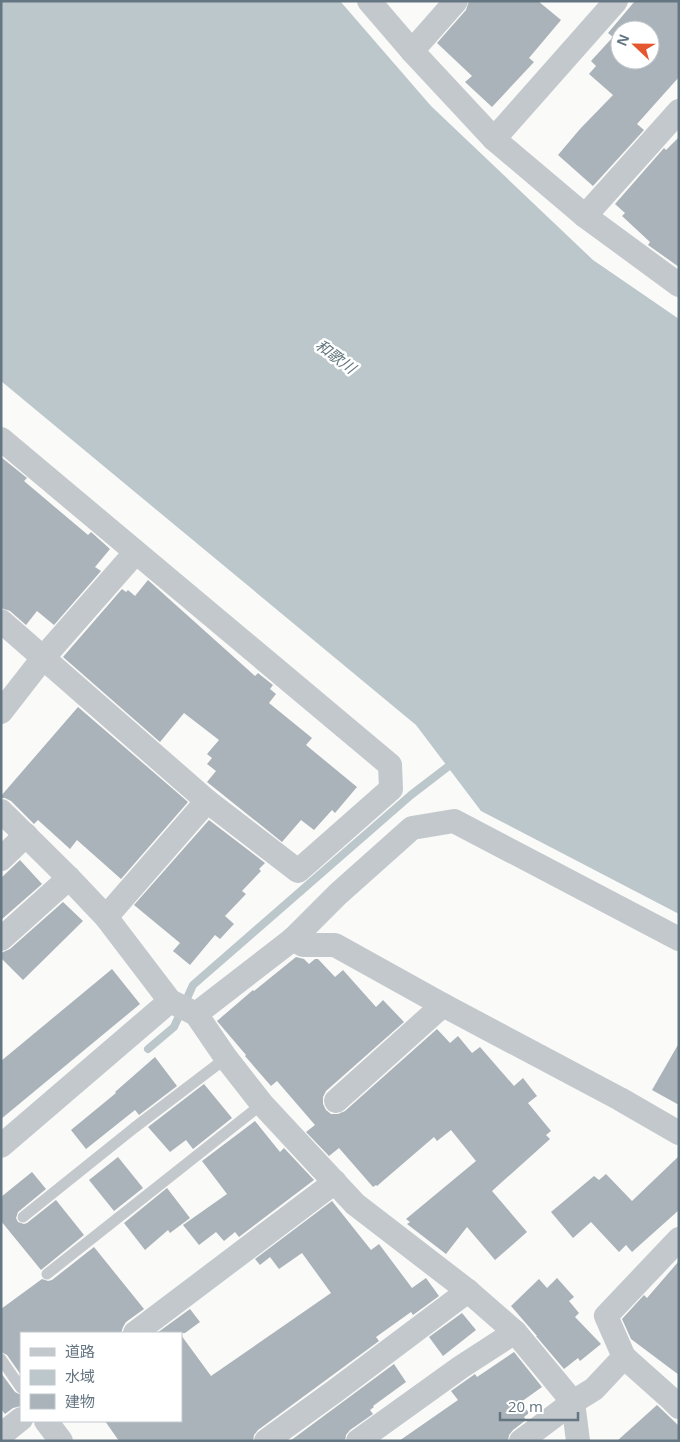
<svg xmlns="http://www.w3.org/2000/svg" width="680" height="1442" font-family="'Open Sans','Noto Sans JP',sans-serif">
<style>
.water{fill:#bbc7cb}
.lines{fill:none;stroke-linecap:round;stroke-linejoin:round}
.stream{stroke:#bbc7cb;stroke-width:8}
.building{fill:#aab3b9;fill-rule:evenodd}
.service{stroke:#c3c8cc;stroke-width:11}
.minor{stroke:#c3c8cc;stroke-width:24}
.labels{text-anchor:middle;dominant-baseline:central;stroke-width:5;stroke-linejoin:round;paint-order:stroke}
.water-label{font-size:15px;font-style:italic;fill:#60757c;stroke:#fff}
</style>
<rect width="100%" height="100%" fill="#fafaf8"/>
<path class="water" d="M 1,1 L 340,1 L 431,106 L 593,260 L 679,319 L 679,914 L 481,811 L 416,725 L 1,381 Z"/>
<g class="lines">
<path class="stream" d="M 148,1049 L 174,1027 L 193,985 L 411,795 L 454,762"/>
</g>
<g class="building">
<path d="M 469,1 L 538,1 L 561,20 L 529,58 L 534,62 L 492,107 L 465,82 L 472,76 L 437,43 L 466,10 Z"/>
<path d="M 635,1 L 679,1 L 679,77 L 637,124 L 644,130 L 593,186 L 558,155 L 580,129 L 613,95 L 589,74 L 596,66 L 591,61 L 613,37 L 608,33 ZM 620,30 L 650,30 L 650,60 L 620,60 Z"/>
<path d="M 679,137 L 679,267 L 648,245 L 650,242 L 622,216 L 625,213 L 615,204 L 664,148 L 666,150 Z"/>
<path d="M 1,457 L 27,478 L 24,481 L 88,535 L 91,532 L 110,549 L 95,567 L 101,571 L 54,625 L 37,611 L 26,625 L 10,611 L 1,608 Z"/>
<path d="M 148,580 L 255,676 L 258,673 L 273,685 L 270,689 L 276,694 L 269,703 L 312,738 L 306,745 L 357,787 L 335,813 L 332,810 L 314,830 L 301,820 L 282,842 L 207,782 L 216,771 L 207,764 L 212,758 L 207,754 L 219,740 L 184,713 L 160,742 L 63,657 L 122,589 L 126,592 L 128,590 L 135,596 Z"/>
<path d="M 78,707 L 188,802 L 121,879 L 77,840 L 70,849 L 38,820 L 34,824 L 11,801 L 5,798 L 1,798 L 1,796 Z"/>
<path d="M 209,820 L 265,863 L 259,869 L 261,871 L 242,891 L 246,894 L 225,916 L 234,924 L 220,939 L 215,935 L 190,965 L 173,951 L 180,943 L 134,905 Z"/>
<path d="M 20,860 L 42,884 L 1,920 L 1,878 Z"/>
<path d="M 63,902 L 83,921 L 23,980 L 1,958 L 1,953 L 10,949 Z"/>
<path d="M 296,957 L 304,959 L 309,964 L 315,959 L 318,959 L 335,977 L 343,970 L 376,1007 L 383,1000 L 404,1022 L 326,1091 L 323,1097 L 323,1104 L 326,1110 L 331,1114 L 338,1114 L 345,1111 L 437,1029 L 450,1043 L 458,1036 L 472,1053 L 480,1047 L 514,1086 L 523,1078 L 537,1096 L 528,1103 L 551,1131 L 546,1135 L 550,1139 L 492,1191 L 527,1232 L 495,1260 L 467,1227 L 446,1254 L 407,1224 L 410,1222 L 406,1219 L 476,1161 L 451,1130 L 437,1141 L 434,1137 L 377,1186 L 376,1185 L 373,1187 L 339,1148 L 329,1156 L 306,1132 L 315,1125 L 277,1081 L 271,1086 L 245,1056 L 246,1055 L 217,1021 L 253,990 L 254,991 Z"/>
<path d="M 112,969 L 140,1004 L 1,1119 L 1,1061 Z"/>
<path d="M 679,1043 L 679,1105 L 652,1090 Z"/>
<path d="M 155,1057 L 177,1086 L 139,1115 L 135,1110 L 86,1149 L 71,1130 L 116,1093 L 115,1092 Z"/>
<path d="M 204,1084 L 232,1118 L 193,1149 L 186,1140 L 170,1152 L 148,1127 Z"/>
<path d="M 255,1121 L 280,1152 L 284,1148 L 314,1180 L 239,1237 L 235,1232 L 224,1241 L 216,1232 L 199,1245 L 183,1225 L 227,1194 L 202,1161 Z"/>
<path d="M 679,1156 L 679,1210 L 632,1252 L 626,1245 L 619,1252 L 591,1222 L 573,1238 L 551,1212 L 594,1176 L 599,1180 L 606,1174 L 632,1201 Z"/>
<path d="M 118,1157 L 143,1188 L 114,1211 L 89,1180 Z"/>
<path d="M 32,1172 L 46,1189 L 18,1212 L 16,1218 L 18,1222 L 24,1224 L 27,1223 L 56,1200 L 84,1235 L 41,1270 L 1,1221 L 1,1197 Z"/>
<path d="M 167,1188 L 190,1218 L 170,1233 L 168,1230 L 145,1250 L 124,1223 Z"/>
<path d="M 332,1201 L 371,1250 L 379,1244 L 412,1288 L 426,1278 L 439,1296 L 413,1315 L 411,1312 L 376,1337 L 379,1341 L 258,1430 L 254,1435 L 253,1441 L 119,1441 L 105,1421 L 181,1421 L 181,1335 L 211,1376 L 331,1293 L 302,1253 L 279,1269 L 270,1257 L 260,1265 L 255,1259 Z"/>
<path d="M 94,1247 L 144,1309 L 126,1322 L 123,1327 L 121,1333 L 21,1333 L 21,1375 L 7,1355 L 1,1352 L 1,1309 L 42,1279 L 48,1281 L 52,1280 Z"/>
<path d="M 679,1261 L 679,1375 L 631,1339 L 622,1319 L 644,1295 L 647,1298 Z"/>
<path d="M 557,1278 L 574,1297 L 569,1301 L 579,1313 L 575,1317 L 601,1344 L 580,1361 L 578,1358 L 564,1369 L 536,1336 L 537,1336 L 511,1306 L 539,1279 L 547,1288 Z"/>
<path d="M 190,1309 L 200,1322 L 185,1333 L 157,1333 Z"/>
<path d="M 462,1313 L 476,1330 L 443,1356 L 429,1337 Z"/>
<path d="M 514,1352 L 542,1387 L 521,1402 L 529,1413 L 524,1417 L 526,1420 L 513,1430 L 509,1435 L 508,1441 L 399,1441 L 458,1400 L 451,1391 L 475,1374 L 477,1377 Z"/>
<path d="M 394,1364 L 406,1382 L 373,1406 L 374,1407 L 370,1410 L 373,1414 L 350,1430 L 346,1435 L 345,1441 L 290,1441 Z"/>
<path d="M 1,1373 L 15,1392 L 21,1395 L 21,1406 L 13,1408 L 5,1414 L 1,1409 Z"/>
<path d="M 657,1405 L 679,1426 L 679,1441 L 617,1441 Z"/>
</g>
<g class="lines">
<g class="service">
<path d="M 23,1217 L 134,1128 L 226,1058"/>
<path d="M 47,1274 L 262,1104"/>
<path d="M 1,1359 L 21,1388"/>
</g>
<g class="minor">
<path d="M 369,1 L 412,51 L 494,139 L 585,216 L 679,285"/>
<path d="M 412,51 L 456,1"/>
<path d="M 494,139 L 616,1"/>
<path d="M 585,216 L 679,111"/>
<path d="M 1,439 L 390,765 L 391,789 L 298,871 L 207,801 L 106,917"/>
<path d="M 1,621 L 207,801"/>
<path d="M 1,712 L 43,658 L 135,553"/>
<path d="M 1,811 L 69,878 L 106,917 L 170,1001 L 196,1014 L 293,939 L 338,894 L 412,828 L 454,821 L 679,939"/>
<path d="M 1,859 L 26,835"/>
<path d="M 1,939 L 69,878"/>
<path d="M 293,939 L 303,945 L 335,945 L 443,1005 L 620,1099 L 679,1133"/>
<path d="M 196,1014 L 226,1058 L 262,1104 L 355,1204 L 468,1291 L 515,1332 L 573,1402 L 578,1441"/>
<path d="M 336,1101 L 443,1005"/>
<path d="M 1,1146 L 170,1001"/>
<path d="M 135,1333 L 335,1182"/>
<path d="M 624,1357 L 670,1398 L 679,1407"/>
<path d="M 46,1421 L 61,1441"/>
<path d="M 1,1435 L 21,1419"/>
<path d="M 266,1441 L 335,1391 L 468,1291"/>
<path d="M 358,1441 L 461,1367 L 515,1332"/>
<path d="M 521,1441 L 573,1402 L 594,1389 L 624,1357 L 606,1316 L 679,1239"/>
</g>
</g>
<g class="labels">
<g class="water-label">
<text transform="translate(336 356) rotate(37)">和歌川</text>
</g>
</g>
<rect width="680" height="1442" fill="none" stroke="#657683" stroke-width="5"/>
<rect x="20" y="1332" width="162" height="90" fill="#ffffff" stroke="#c1c8cd"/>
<rect x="30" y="1348" width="25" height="8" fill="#c3c8cc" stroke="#c1c8cd"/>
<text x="65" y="1357" font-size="15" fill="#657683">道路</text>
<rect x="30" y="1370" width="25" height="15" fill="#bbc7cb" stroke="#c1c8cd"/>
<text x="65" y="1382" font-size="15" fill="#657683">水域</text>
<rect x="30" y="1394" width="25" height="15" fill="#aab3b9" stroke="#c1c8cd"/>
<text x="65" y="1407" font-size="15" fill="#657683">建物</text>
<g transform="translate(635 45) rotate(292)"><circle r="24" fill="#ffffff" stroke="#c1c8cd"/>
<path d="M0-4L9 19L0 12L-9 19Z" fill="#e4572e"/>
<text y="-8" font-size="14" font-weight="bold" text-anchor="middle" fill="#657683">N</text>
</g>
<path d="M500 1412v8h78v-8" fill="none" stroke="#657683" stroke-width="2.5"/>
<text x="508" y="1412" font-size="15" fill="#657683" stroke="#ffffff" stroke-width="4" paint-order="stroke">20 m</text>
</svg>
